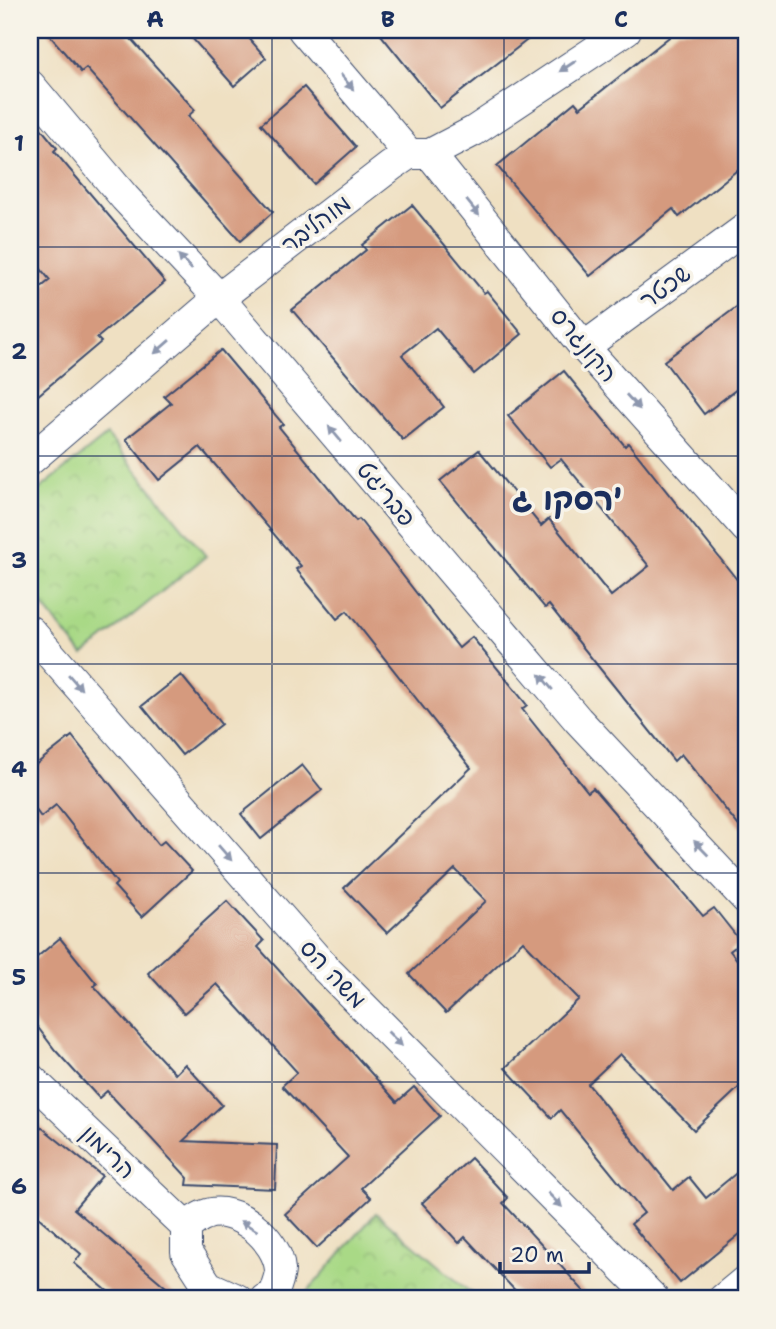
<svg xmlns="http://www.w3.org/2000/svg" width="776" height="1329" font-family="'Shantell Sans','Playpen Sans Hebrew',sans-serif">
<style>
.park{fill:url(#park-crowns);stroke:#628472;stroke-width:2}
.building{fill:#d59a7e}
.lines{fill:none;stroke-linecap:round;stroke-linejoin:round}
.minor-casing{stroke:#3b4a6d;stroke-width:32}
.minor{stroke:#fff;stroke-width:30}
.oneway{fill:#8d97ae}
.grid{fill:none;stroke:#1b2f5e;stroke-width:2;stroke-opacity:0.55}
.labels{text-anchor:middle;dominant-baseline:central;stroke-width:7;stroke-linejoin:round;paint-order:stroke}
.street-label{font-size:24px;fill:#1b2f5e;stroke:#f7f3e8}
.district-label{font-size:32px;font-weight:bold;fill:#1b2f5e;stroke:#f7f3e8}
.neatline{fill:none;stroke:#1b2f5e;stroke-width:2.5}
.grid-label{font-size:23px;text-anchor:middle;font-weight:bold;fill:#1b2f5e}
</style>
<defs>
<pattern id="park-crowns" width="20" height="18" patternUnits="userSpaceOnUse" patternTransform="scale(1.75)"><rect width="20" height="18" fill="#a9d986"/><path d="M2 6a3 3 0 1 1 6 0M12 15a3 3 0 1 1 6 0" fill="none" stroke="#91bb76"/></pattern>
</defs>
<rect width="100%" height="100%" fill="#f7f3e8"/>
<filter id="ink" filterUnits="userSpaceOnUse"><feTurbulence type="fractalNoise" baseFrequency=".0143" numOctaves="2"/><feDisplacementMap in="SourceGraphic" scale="14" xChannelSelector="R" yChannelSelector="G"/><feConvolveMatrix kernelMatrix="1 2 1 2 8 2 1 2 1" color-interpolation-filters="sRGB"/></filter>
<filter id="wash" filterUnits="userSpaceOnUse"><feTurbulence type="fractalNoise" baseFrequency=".00686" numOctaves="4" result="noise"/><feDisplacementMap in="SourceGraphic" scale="28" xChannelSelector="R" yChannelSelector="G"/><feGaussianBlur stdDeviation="1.57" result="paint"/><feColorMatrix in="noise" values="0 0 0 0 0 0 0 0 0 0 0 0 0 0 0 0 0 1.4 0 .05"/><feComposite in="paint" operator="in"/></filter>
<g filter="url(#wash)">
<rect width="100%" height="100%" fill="#efe0c2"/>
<g class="park">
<path d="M 107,435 L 206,556 L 83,655 L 30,590 L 30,497 Z"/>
<path d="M 376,1213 L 478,1299 L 301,1299 Z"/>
</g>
<g id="blocks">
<g class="building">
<path d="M 45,30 L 123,30 L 195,110 L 188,116 L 273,212 L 240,241 L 86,68 L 81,72 Z"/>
<path d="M 185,30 L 242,30 L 266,58 L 234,86 Z"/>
<path d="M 377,30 L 540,30 L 440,108 Z"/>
<path d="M 678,30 L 746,30 L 746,163 L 679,217 L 673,209 L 590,276 L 497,166 L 575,102 L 580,108 Z"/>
<path d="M 304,87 L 356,147 L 314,184 L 261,124 Z"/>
<path d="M 30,115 L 57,148 L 54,151 L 165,282 L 97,338 L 101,342 L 30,402 L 30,296 L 50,280 L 30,256 Z"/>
<path d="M 412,205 L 484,293 L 487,291 L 522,334 L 474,374 L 436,328 L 402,355 L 444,407 L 403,440 L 292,310 L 366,250 L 362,245 Z"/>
<path d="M 746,300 L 746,382 L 704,414 L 664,361 Z"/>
<path d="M 221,350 L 283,424 L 279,427 L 356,521 L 359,519 L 459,648 L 472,637 L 527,705 L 522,709 L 588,792 L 593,788 L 703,916 L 714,908 L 741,942 L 730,951 L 746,971 L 746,1081 L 694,1130 L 620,1054 L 588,1084 L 673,1190 L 689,1177 L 706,1198 L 746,1165 L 746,1229 L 680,1283 L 631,1224 L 644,1213 L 560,1110 L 552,1118 L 505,1068 L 579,999 L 523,941 L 446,1013 L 409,974 L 486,901 L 455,869 L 387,933 L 344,888 L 471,768 L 347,611 L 337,619 L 296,569 L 301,566 L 200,447 L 159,480 L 126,439 L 171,403 L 164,396 Z"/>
<path d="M 564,371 L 625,446 L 628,443 L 746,591 L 746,835 L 681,754 L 674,761 L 549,605 L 545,608 L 440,481 L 479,450 L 541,526 L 549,519 L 611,596 L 649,566 L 561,459 L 550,467 L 508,416 Z"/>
<path d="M 181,675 L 221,724 L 182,755 L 142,706 Z"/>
<path d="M 72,736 L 159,845 L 164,841 L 192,871 L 142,917 L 114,886 L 117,883 L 56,805 L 41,817 L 30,802 L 30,769 Z"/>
<path d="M 302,765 L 322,790 L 261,839 L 241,814 Z"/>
<path d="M 227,901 L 264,941 L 258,947 L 397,1102 L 414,1087 L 440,1116 L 361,1188 L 371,1198 L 317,1248 L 285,1214 L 348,1157 L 282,1086 L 297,1072 L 217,984 L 184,1013 L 148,973 Z"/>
<path d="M 60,938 L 97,984 L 94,986 L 175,1074 L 185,1064 L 222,1105 L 183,1141 L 277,1145 L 275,1189 L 187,1185 L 188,1178 L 107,1091 L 99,1098 L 55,1050 L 30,1017 L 30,963 Z"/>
<path d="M 30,1118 L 102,1176 L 74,1209 L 180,1299 L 117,1299 L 74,1263 L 81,1254 L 30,1210 Z"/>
<path d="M 471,1158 L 508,1198 L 503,1203 L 591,1299 L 523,1299 L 465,1237 L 459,1243 L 422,1203 Z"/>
</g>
</g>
</g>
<g filter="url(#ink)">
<use href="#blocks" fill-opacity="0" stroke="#3b4a6d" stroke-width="2"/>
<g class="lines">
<g class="minor-casing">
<g id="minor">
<path d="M 303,30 L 409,154"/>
<path d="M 30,85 L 125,198 L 219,298 L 578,720 L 746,899"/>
<path d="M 430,154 L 584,347 L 746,528"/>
<path d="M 584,347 L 746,228"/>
<path d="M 30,460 L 219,298 L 391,166 L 409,154 L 430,154 L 474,131 L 626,30"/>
<path d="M 30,631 L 325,968 L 654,1299"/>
<path d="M 30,1078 L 186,1227 L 186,1252 L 208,1286 L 237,1299"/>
<path d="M 186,1227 C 192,1223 198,1217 205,1215 C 235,1203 278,1239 280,1270 C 280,1277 275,1288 273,1296 L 265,1299"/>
<path d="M 723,1299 L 746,1280"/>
</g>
</g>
<use href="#minor" class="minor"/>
</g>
<defs><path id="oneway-solid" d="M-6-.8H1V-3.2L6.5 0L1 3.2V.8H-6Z" transform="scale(1.75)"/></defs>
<g class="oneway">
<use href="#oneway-solid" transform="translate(568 66) rotate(147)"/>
<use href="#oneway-solid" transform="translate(347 82) rotate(50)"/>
<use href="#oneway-solid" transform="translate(473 208) rotate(51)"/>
<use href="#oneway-solid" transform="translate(185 262) rotate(-133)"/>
<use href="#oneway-solid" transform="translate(162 347) rotate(139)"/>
<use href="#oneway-solid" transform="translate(633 402) rotate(48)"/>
<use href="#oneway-solid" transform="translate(335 434) rotate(-130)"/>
<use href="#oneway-solid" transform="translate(75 682) rotate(49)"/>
<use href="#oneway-solid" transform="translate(546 682) rotate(-130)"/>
<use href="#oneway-solid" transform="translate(701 848) rotate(-134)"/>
<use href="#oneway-solid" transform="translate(225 853) rotate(49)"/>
<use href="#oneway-solid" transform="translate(395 1039) rotate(45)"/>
<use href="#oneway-solid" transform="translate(555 1200) rotate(45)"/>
<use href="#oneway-solid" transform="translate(249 1226) rotate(-149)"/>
</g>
</g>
<path class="grid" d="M 272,30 L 272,1299M 504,30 L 504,1299M 30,247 L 746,247M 30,456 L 746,456M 30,664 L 746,664M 30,873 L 746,873M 30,1082 L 746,1082"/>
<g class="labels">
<g class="street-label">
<text transform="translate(316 224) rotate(-37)">מוהליבר</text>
<text transform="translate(665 287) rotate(-36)">שכטר</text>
<text transform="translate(584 345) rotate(50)">הקונגרס</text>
<text transform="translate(386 494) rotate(50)">פבריגט</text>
<text transform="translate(333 974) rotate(47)">משה הס</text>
<text transform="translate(108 1152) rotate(44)">הרימון</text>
</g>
<g class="district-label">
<text x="567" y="498">רסקו ג'</text>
</g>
</g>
<rect width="776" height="1329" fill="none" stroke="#f7f3e8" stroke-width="77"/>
<path d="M500 1262v10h89v-10" fill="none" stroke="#1b2f5e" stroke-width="3.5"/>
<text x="510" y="1262" font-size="21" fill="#1b2f5e" stroke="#f7f3e8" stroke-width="5" paint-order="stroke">20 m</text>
<rect x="38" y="38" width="700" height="1252" class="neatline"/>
<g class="grid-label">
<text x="155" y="27">A</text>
<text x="388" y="27">B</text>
<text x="621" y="27">C</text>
<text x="19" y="151">1</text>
<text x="19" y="359">2</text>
<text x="19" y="568">3</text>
<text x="19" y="777">4</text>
<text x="19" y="985">5</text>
<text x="19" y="1194">6</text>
</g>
</svg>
